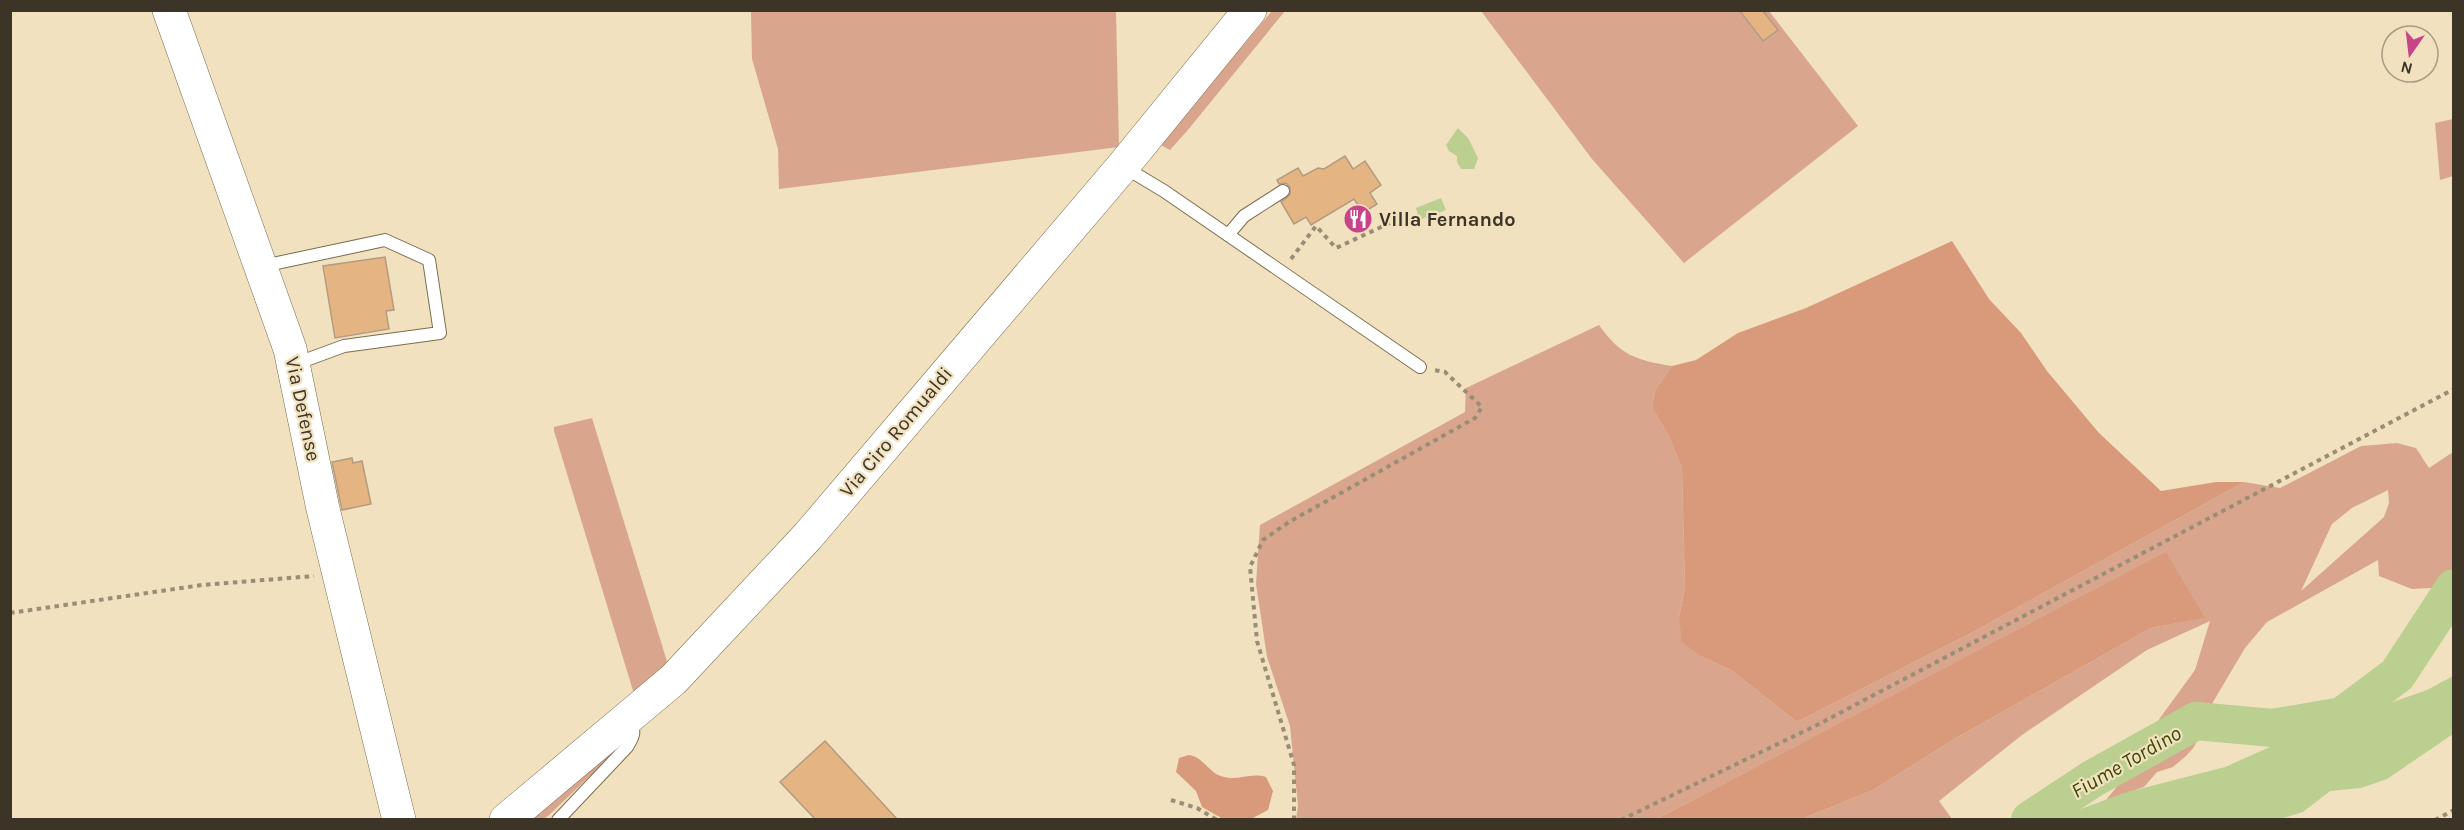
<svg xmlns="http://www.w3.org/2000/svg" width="2464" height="830" font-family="Karla,sans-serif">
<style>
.green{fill:#d9a68d;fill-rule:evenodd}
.forest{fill:#d89a7b}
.water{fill:#bbcf90}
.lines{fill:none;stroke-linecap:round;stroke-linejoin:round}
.river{stroke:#bbcf90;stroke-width:38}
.building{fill:#e4b482;stroke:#b59b81;stroke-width:1.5}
.lane-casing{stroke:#7c6d4f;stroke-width:14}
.secondary-casing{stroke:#7c6d4f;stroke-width:34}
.path{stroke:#998d76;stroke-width:4;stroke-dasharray:4.5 4.5;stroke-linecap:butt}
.lane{stroke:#fff;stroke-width:12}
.secondary{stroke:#fff;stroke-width:33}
.labels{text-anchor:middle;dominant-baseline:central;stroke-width:4.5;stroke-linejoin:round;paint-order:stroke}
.poi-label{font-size:20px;font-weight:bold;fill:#3b3427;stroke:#f1e1bf;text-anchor:start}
.street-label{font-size:20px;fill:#3b3427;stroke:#f1e1bf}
.water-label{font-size:21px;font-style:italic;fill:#394900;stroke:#f1e1bf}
</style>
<rect width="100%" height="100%" fill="#f1e1bf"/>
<g class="green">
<path d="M 751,11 L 1116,11 L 1119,147 L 779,189 L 778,149 L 752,59 Z"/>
<path d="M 1272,11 L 1285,11 L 1187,131 L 1170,150 L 1159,144 Z"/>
<path d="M 1481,11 L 1769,11 L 1858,126 L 1684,263 L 1592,159 Z"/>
<path d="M 2453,119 L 2453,176 L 2440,180 L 2435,123 Z"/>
<path d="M 1599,325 C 1621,356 1636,360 1672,366 L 1655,390 L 1652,408 L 1669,436 L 1682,469 L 1685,588 L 1679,617 L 1702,657 L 1731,670 L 1797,722 L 1971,633 L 2244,482 L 2280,488 L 2361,446 L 2397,443 L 2416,448 L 2429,468 L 2453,452 L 2453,598 L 2431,588 L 2412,589 L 2379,576 L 2378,560 L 2267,622 L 2245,648 L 2213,702 L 2194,747 L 2186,756 L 2173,767 L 2157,772 L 2144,787 L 2106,800 L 2136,763 L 2160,718 L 2195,670 L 2210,621 L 2147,650 L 2022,735 L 1939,801 L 1952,819 L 1802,819 L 1873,790 L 1956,738 L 2151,628 L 2204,618 L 2166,553 L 1657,819 L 1296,820 L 1298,806 L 1290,726 L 1267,657 L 1256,584 L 1260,525 L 1465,412 L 1466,388 ZM 2388,490 L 2389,503 L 2384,517 L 2301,591 L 2332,524 L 2352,508 Z"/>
<path d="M 592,418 L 669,668 L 634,694 L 554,431 L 554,427 Z"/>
<path d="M 625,738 L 616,751 L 548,816 L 543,819 L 526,820 Z"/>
</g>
<g class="forest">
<path d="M 1952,241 L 1989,299 L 2021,333 L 2047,371 L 2099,433 L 2161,491 L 2216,482 L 2244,482 L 1971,633 L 1797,722 L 1731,670 L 1702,657 L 1682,642 L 1679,617 L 1685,588 L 1682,469 L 1669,436 L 1652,408 L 1655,390 L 1672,366 L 1696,360 L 1738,333 L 1806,308 Z"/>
<path d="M 2166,552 L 2205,618 L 2151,628 L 1956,738 L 1873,790 L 1802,819 L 1657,819 Z"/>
<path d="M 1189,755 C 1204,757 1209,774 1224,777 C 1238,781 1251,772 1266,777 L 1273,791 L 1268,810 L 1251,819 L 1223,819 L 1202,807 L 1196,791 L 1176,772 L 1179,758 Z"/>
</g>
<g class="water">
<path d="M 1458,128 L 1468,138 L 1478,158 L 1474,169 L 1461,169 L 1457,162 L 1457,156 L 1449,151 L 1446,145 Z"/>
<path d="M 1441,198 L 1446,210 L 1419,220 L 1416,208 Z"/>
<path d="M 2453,676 L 2453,734 L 2387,779 L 2361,788 L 2330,791 L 2303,812 L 2277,820 L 2054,819 L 2124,793 L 2225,767 L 2288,739 L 2427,690 Z"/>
</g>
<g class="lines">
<path class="river" d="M 2030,820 L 2092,779 L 2196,721 L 2273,728 L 2342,716 L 2397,675 L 2454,588"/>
</g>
<g class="building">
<path d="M 1739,10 L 1762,10 L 1778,30 L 1763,41 Z"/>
<path d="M 1345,156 L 1353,169 L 1365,161 L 1381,185 L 1370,193 L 1377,204 L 1363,213 L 1354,199 L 1311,225 L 1306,217 L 1294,224 L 1281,202 L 1290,195 L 1290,187 L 1286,183 L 1279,184 L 1277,180 L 1298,168 L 1303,176 L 1318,168 L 1324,169 Z"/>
<path d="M 385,257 L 394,310 L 386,311 L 389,329 L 335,338 L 323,266 Z"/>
<path d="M 352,458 L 353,463 L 362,461 L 371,504 L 342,510 L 332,462 Z"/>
<path d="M 825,741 L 897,819 L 815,819 L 780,782 Z"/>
</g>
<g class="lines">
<g class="lane-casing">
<g id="lane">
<path d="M 1124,167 L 1164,191 L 1420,367"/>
<path d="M 1228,235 L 1244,216 L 1283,191"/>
<path d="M 263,266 L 385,240 L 429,260 L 440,333 L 344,346 L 295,364"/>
<path d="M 558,820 L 627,747 C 634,736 636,731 629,720"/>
</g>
</g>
<g class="secondary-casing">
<g id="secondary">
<path d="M 169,10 L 290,349 L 323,509 L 399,820"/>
<path d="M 506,820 L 673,680 L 808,536 L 1123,166 L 1250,10"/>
</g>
</g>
<g class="path">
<path d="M 1291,259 L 1316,226 L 1336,248 L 1405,216"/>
<path d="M 10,613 L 202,585 L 314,576"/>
<path d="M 1171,800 L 1197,808 L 1217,820"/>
<path d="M 1294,820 L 1294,765 L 1257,641 L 1250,567 L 1263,540 L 1289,522 L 1475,418 L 1482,407 L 1445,372 L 1433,370"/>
<path d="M 1621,820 L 1817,725 L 2454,389"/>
<path d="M 2435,820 L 2454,810"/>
</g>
<use href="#lane" class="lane"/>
<use href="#secondary" class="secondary"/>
</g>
<defs>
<g id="restaurant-disc" transform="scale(1.5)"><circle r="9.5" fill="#c74489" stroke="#f1e1bf"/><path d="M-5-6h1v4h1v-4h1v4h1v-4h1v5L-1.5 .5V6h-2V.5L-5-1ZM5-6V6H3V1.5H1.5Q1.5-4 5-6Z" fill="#fff"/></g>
</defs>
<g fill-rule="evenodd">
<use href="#restaurant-disc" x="1358" y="219"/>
</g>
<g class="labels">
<g class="poi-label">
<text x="1379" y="219">Villa Fernando</text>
</g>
<g class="street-label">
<text transform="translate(303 409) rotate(78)">Via Defense</text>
<text transform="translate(896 432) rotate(-50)">Via Ciro Romualdi</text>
</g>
<g class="water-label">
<text transform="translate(2126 762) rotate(-30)">Fiume Tordino</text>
</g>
</g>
<rect width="2464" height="830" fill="none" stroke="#3b3427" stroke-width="24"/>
<g transform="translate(2410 54) rotate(194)"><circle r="28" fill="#f1e1bf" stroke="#a89c82" stroke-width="1.5"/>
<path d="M0-4.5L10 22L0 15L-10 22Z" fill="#c74489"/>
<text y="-9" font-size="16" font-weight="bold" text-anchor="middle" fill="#3b3427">N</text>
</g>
</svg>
